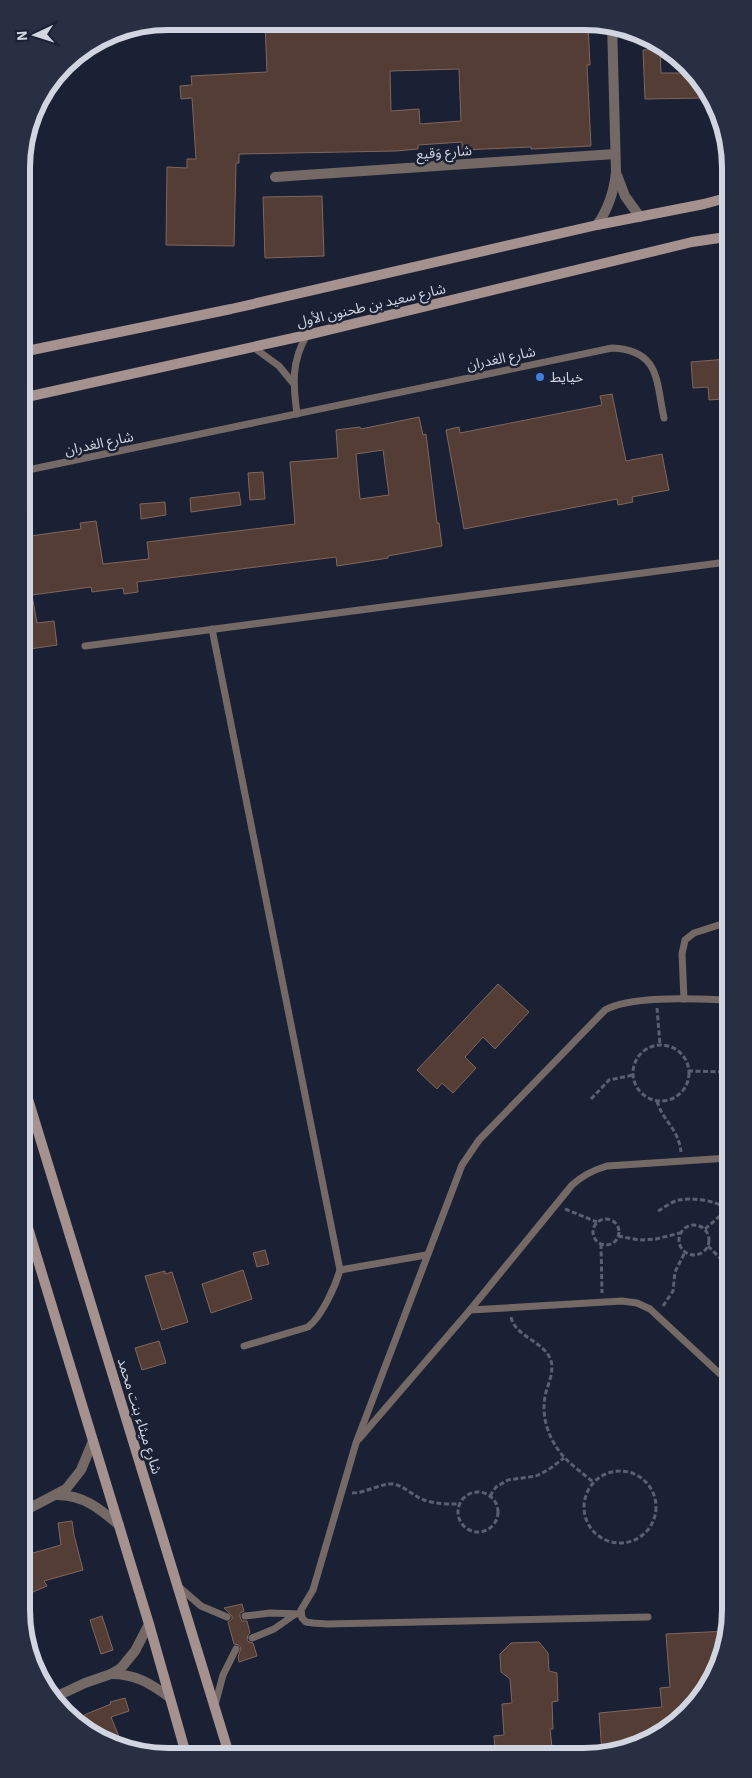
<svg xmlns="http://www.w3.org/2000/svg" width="752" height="1778" font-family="'IBM Plex Sans','Noto Sans Arabic',sans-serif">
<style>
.building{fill:#543d34;stroke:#80665c;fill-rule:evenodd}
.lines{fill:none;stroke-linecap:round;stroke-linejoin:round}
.path{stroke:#5a6071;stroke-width:3;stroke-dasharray:5 2.5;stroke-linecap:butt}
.lane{stroke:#756966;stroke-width:7}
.street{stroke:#756966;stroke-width:10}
.secondary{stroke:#a5918d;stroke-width:10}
.shop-dot{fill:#3f7fe0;stroke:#1a2134;stroke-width:2}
.labels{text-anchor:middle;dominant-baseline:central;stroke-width:5;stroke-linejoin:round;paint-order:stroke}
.street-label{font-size:14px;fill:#d0d5e1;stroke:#1a2134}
.poi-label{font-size:14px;fill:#d0d5e1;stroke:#1a2134;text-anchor:start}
.rim{fill:none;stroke:#d0d5e1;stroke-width:6}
</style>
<rect width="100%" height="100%" fill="#1a2134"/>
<g class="building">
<path d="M 265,22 L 588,24 L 590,65 L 587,65 L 591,146 L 531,149 L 531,147 L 462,150 L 462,142 L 418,145 L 418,149 L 396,151 L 239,154 L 239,163 L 236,163 L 234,246 L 166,245 L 167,167 L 187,168 L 187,159 L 196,159 L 192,98 L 181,99 L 180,86 L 192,85 L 191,76 L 267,72 ZM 459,69 L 461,121 L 420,124 L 419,109 L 391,111 L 390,71 Z"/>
<path d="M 660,49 L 661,73 L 692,73 L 693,82 L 701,82 L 703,85 L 703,98 L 645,99 L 643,50 Z"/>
<path d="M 322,196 L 324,256 L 265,258 L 263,197 Z"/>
<path d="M 727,359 L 727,385 L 723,385 L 724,399 L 709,400 L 708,387 L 693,388 L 691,362 Z"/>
<path d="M 612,394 L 626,461 L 662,454 L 669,490 L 632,497 L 633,502 L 618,505 L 617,499 L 464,529 L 446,430 L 459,427 L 460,433 L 602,405 L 600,396 Z"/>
<path d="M 419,417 L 423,435 L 426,434 L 437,523 L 439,523 L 442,546 L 388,556 L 388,558 L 337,566 L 336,557 L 137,582 L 138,592 L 124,594 L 123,588 L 92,592 L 91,587 L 32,595 L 37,623 L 54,621 L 57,645 L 23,650 L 23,537 L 81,529 L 80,523 L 96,521 L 103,564 L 149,559 L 147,542 L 295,524 L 290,462 L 338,458 L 336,430 L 360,427 L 361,429 ZM 383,450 L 389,495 L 360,499 L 356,454 Z"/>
<path d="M 263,472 L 265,499 L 250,500 L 248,473 Z"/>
<path d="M 239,492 L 241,505 L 191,512 L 190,498 Z"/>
<path d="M 165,502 L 166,515 L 141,519 L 140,504 Z"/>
<path d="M 498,984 L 529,1012 L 495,1049 L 483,1037 L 465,1057 L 476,1068 L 453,1093 L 442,1083 L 437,1089 L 417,1070 Z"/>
<path d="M 265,1250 L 269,1264 L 257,1267 L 253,1253 Z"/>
<path d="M 243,1270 L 252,1299 L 211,1313 L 202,1284 Z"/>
<path d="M 165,1271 L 165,1274 L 172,1272 L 188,1322 L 162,1330 L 145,1276 Z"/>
<path d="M 159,1341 L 166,1363 L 142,1370 L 135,1348 Z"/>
<path d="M 72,1521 L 74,1535 L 83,1570 L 44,1581 L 47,1586 L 26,1595 L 26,1555 L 61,1545 L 58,1523 Z"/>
<path d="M 242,1604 L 244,1611 L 240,1613 L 240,1617 L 242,1621 L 247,1621 L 250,1633 L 248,1635 L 247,1640 L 249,1642 L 253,1643 L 257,1656 L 239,1662 L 238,1657 L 241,1648 L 239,1645 L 234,1644 L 228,1622 L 232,1619 L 232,1616 L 224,1608 Z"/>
<path d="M 102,1616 L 113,1650 L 101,1654 L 90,1620 Z"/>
<path d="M 728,1631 L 720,1666 L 694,1706 L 692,1709 L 683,1709 L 683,1716 L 657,1737 L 621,1752 L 602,1752 L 599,1713 L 662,1707 L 660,1688 L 670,1687 L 666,1634 Z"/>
<path d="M 539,1642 L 548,1653 L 549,1671 L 557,1673 L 558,1701 L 552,1702 L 553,1729 L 550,1729 L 552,1747 L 495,1750 L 494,1736 L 504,1735 L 502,1704 L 512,1703 L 510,1679 L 501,1672 L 500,1654 L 511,1643 Z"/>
<path d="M 125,1698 L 129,1711 L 111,1717 L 124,1749 L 100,1739 L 93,1722 L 87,1724 L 84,1715 L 111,1704 L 110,1702 Z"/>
</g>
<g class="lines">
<g class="path">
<path d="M 657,1008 L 660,1045"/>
<circle cx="661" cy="1073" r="28"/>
<path d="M 688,1071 L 729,1072"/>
<path d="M 591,1099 L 609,1080 L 633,1075"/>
<path d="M 657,1101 C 663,1122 678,1127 681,1152"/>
<path d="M 565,1209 L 597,1222"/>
<path d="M 658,1211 C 664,1208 672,1201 679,1200 C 692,1197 719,1201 729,1210"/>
<circle cx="606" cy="1232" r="13"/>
<circle cx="694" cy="1240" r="15"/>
<path d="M 705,1229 L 728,1209"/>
<path d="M 618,1236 L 639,1240 L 656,1239 L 680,1233"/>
<path d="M 601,1244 L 602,1293"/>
<path d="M 708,1246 L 723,1261 L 729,1265"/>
<path d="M 663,1306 L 673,1291 L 675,1272 L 685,1252"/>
<path d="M 511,1317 C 515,1336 542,1341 550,1358 C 555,1369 549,1382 546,1392 C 540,1415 548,1439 564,1457 C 572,1466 584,1474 593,1482"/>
<circle cx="620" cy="1507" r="36"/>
<circle cx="478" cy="1512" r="20"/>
<path d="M 352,1493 C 366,1493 381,1483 393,1484 C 405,1486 413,1496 424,1500 C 435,1504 448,1504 459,1504"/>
<path d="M 490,1496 L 496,1487 L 508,1480 L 536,1476 L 548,1470 L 564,1458"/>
</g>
<g class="lane">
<path d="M 253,347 L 279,366 L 293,383"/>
<path d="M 297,414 C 293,385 291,361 307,335"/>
<path d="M 23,471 L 612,348 C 660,350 656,381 664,418"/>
<path d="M 212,629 L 340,1270 C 335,1287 322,1316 308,1327 L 244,1346"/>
<path d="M 85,646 L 727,562"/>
<path d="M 684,999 L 682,954 L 685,940 L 694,933 L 728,922"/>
<path d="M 340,1270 L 426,1255"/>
<path d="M 470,1310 L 622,1301 L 637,1303 L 650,1309 L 719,1373 L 730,1380"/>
<path d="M 359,1439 L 470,1310 L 572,1185 C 583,1175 593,1170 607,1166 L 729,1158"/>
<path d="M 179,1587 L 201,1606 L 227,1617"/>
<path d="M 245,1616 L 270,1613 L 301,1614"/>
<path d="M 648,1617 L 327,1624 L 313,1623 L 306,1622 L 302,1618 L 301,1610 L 313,1590 L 356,1443 L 462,1165 L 479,1140 L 605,1010 C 632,995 697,999 729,1000"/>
<path d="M 252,1638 L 274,1629 L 294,1615"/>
<path d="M 215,1705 L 223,1675 L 236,1649"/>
</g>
<g class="street">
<path d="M 617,175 L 625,196 L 640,217"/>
<path d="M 275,177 L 615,154"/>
<path d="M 597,225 C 609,208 614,192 616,172 L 612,24"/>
<path d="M 57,1495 C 83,1495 99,1508 119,1525"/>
<path d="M 26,1510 L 66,1489 L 81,1470 L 93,1441"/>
<path d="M 111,1674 C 135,1674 150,1683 169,1697"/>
<path d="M 55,1697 L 85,1683 L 111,1674 L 121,1668 L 135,1651 L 149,1624"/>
</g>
<g class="secondary">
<path d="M 22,352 L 231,309 L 597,225 L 704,204 L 726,198"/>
<path d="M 22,398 L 307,335 L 692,242 L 726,237"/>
<path d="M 24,1086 L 229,1754"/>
<path d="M 25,1218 L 149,1624 L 186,1754"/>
</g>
</g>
<circle class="shop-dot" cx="540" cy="377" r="5"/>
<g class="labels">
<g class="street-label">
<text transform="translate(444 152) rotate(-4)">شارع وَقيع</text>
<text transform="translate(371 305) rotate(-13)">شارع سعيد بن طحنون الأول</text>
<text transform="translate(501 358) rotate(-12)">شارع الغدران</text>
<text transform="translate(99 443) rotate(-12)">شارع الغدران</text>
<text transform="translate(140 1416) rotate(73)">شارع ميثاء بنت محمد</text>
</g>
<g class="poi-label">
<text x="550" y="377">خيايط</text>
</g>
</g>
<path d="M0 0H752V1778H0ZM168 30H584A138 138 0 0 1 722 168V1610A138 138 0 0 1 584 1748H168A138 138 0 0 1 30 1610V168A138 138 0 0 1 168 30Z" fill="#292f42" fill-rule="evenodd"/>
<path class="rim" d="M168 30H584A138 138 0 0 1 722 168V1610A138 138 0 0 1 584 1748H168A138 138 0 0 1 30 1610V168A138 138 0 0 1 168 30Z"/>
<g transform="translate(35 35) rotate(266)" stroke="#1a2134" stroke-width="4" paint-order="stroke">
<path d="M0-4L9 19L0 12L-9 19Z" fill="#d0d5e1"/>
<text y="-8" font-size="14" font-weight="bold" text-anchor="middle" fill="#d0d5e1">N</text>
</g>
</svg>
